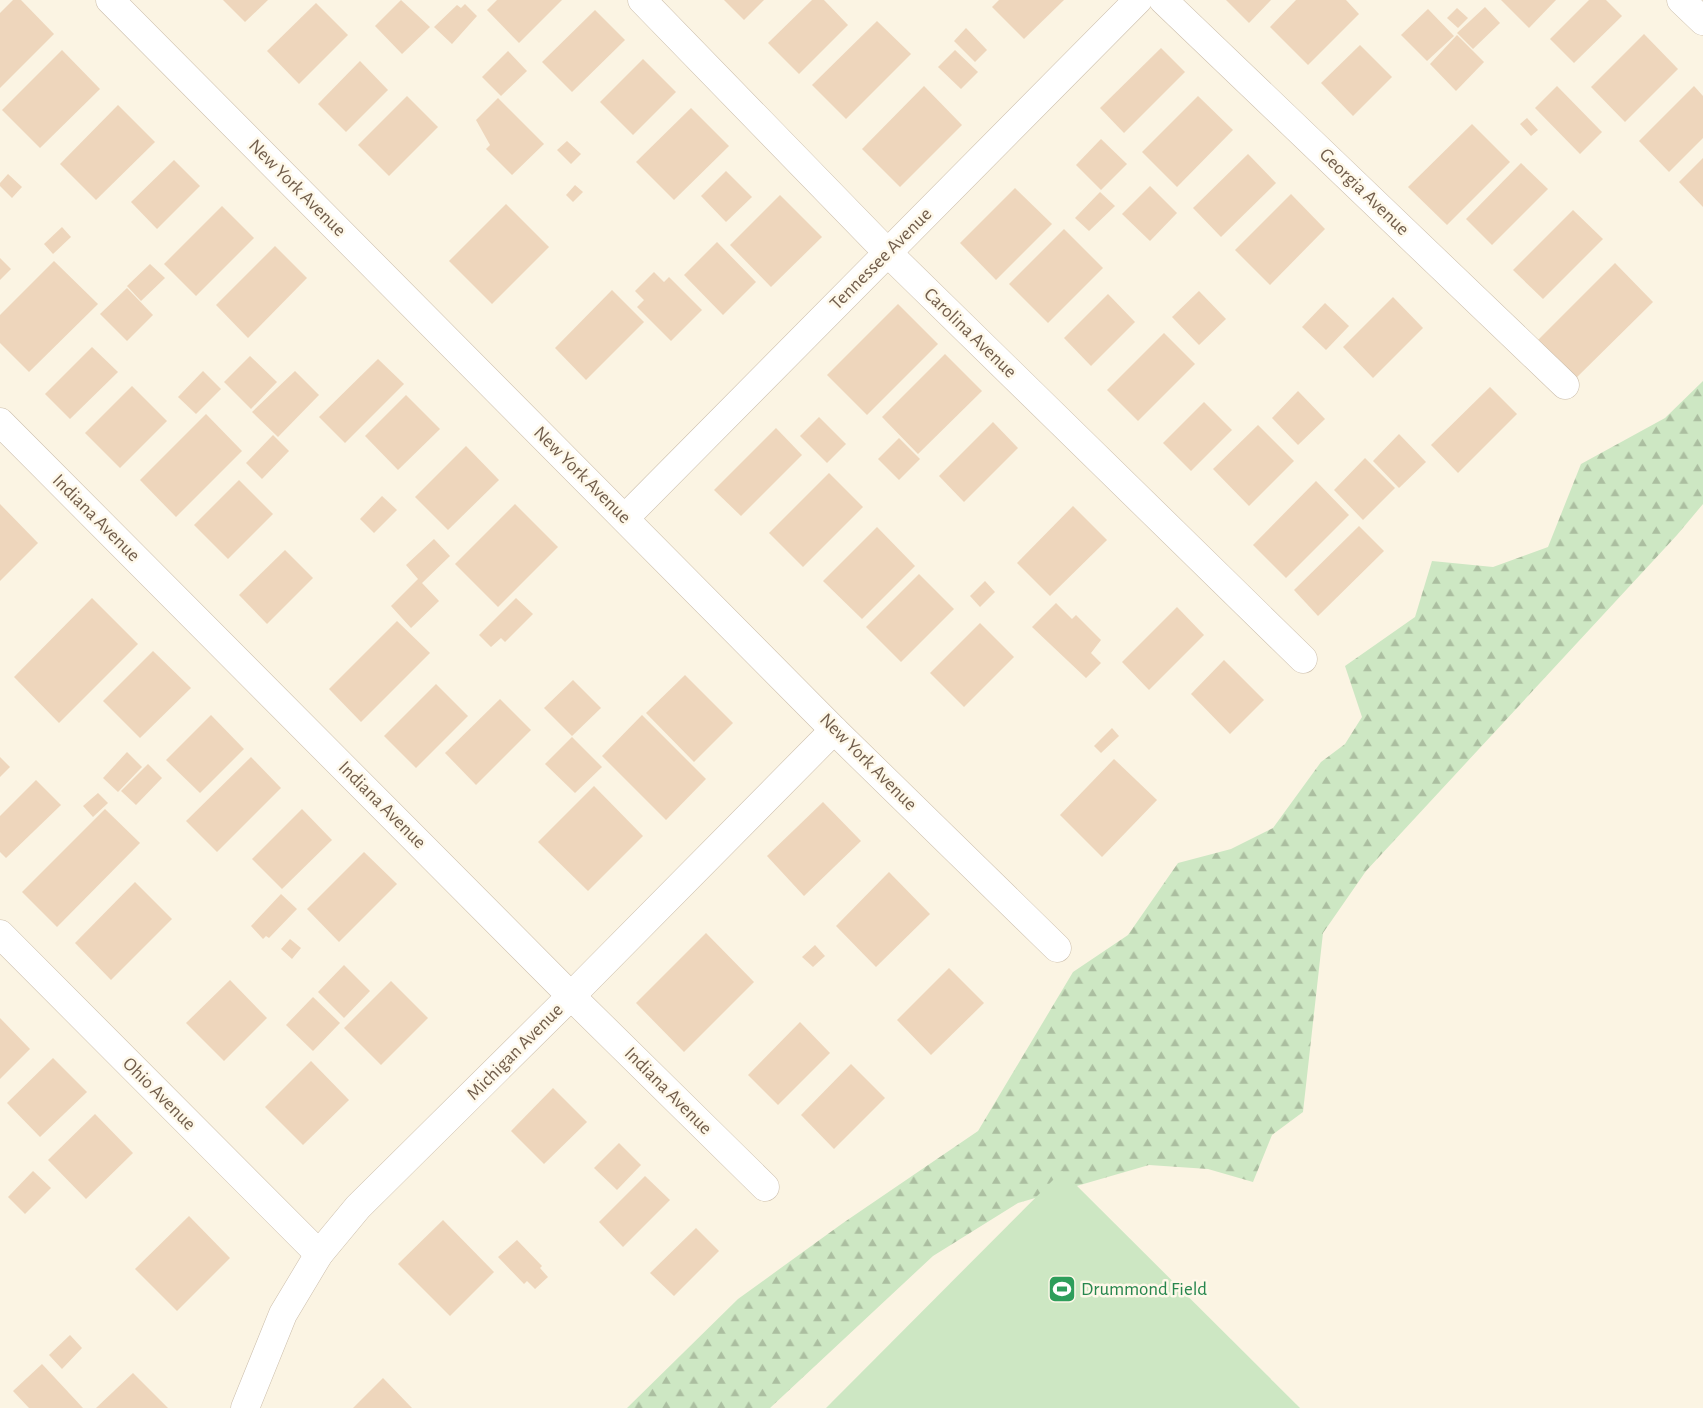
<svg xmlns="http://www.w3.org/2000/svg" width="1703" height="1408" font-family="'Alegreya Sans',sans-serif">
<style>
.forest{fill:url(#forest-firs)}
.pitch{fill:#cde7c3}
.building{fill:#eed6bc}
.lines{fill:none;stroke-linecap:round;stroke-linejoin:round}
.minor-casing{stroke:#cbbdaa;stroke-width:29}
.minor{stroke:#fff;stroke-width:28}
.labels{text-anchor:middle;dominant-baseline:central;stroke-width:5;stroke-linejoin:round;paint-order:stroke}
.street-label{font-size:19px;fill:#715d4b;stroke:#fef8e9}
.leisure-label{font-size:19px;fill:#27864d;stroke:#fef8e9;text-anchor:start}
</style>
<defs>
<pattern id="forest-firs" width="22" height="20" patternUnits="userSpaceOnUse" patternTransform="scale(1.25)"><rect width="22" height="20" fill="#cde7c3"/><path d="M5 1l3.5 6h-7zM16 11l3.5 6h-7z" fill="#abbea0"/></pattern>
</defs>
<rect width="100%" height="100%" fill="#fbf4e3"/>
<path class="forest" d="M 1703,381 L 1703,504 L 1677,535 L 1366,871 L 1323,933 L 1303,1112 L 1272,1135 L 1253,1182 L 1208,1169 L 1149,1165 L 1018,1203 L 933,1256 L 770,1408 L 627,1408 L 738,1299 L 843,1223 L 978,1131 L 1073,972 L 1128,935 L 1178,863 L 1231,849 L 1273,828 L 1321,762 L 1345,744 L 1362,717 L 1345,666 L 1415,617 L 1432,561 L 1493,567 L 1548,547 L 1581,464 L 1665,418 Z"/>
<path class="pitch" d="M 1062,1171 L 1300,1408 L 826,1408 Z"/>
<g class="building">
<path d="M 13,0 L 21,0 L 54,34 L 0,88 L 0,13 Z"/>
<path d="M 223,0 L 268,0 L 245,22 Z"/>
<path d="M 401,0 L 430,27 L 402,54 L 375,26 Z"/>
<path d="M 497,0 L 562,0 L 519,43 L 487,10 Z"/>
<path d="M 724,0 L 764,0 L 744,20 Z"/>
<path d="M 812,0 L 824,0 L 848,25 L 799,74 L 768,43 Z"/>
<path d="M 999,0 L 1064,0 L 1024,39 L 992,7 Z"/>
<path d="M 1226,0 L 1271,0 L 1249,23 Z"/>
<path d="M 1296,0 L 1346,0 L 1359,14 L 1308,65 L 1270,27 Z"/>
<path d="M 1501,0 L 1556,0 L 1529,28 Z"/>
<path d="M 1589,0 L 1606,0 L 1622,16 L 1574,63 L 1550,39 Z"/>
<path d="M 316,3 L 348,35 L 299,84 L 267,51 Z"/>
<path d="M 465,4 L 477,16 L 452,44 L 434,27 L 457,5 L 461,8 Z"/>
<path d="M 1485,7 L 1500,23 L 1473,49 L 1457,33 Z"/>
<path d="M 1457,8 L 1468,18 L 1458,28 L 1447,18 Z"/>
<path d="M 1428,9 L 1454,36 L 1427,61 L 1401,35 Z"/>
<path d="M 595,10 L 625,40 L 572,92 L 542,62 Z"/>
<path d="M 877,21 L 911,54 L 846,119 L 812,85 Z"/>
<path d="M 966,28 L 987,50 L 975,62 L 954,41 Z"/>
<path d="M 1644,34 L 1678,69 L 1625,122 L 1591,87 Z"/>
<path d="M 1457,35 L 1484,62 L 1456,91 L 1430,64 Z"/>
<path d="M 1360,45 L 1392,77 L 1353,116 L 1321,83 Z"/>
<path d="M 1161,48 L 1185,72 L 1124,133 L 1100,108 Z"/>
<path d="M 62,50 L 100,89 L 40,148 L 2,110 Z"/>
<path d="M 955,50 L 978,72 L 961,89 L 938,67 Z"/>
<path d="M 508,51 L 527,71 L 501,96 L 482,77 Z"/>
<path d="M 643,59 L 676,92 L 633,135 L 600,102 Z"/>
<path d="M 360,61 L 388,90 L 346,132 L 318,104 Z"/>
<path d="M 924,86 L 962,125 L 900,187 L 862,149 Z"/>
<path d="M 1557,86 L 1602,132 L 1580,154 L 1535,108 Z"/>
<path d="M 1694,86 L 1703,96 L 1703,138 L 1669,172 L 1639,141 Z"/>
<path d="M 407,96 L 438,127 L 389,176 L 358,145 Z"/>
<path d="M 1198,96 L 1233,130 L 1177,187 L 1142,152 Z"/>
<path d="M 498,98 L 544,144 L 512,175 L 486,149 L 490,145 L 476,120 Z"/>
<path d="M 118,105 L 155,142 L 96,200 L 60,164 Z"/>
<path d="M 691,108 L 729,146 L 674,200 L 636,162 Z"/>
<path d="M 1527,118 L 1538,130 L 1531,136 L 1520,124 Z"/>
<path d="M 1472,124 L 1510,162 L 1447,225 L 1408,187 Z"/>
<path d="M 1101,139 L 1127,164 L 1101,190 L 1076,165 Z"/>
<path d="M 567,141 L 581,154 L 571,164 L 557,150 Z"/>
<path d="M 1248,154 L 1276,183 L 1221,237 L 1193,208 Z"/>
<path d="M 1703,158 L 1703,207 L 1679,182 Z"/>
<path d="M 174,160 L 200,186 L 157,229 L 131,202 Z"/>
<path d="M 1521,163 L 1548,189 L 1492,245 L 1466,219 Z"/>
<path d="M 726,171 L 752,197 L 726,222 L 701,196 Z"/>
<path d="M 8,174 L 22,187 L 12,198 L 0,186 L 0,183 Z"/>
<path d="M 575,185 L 583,192 L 573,202 L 566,195 Z"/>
<path d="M 1150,186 L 1177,213 L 1150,241 L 1122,214 Z"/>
<path d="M 1015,188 L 1052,224 L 996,280 L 960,243 Z"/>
<path d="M 1100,192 L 1115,206 L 1089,231 L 1075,218 Z"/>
<path d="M 1291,194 L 1325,229 L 1270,285 L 1235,250 Z"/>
<path d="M 780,195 L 822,237 L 771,287 L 730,245 Z"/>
<path d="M 506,204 L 549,247 L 492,304 L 449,261 Z"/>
<path d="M 222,206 L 254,238 L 196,296 L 164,264 Z"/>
<path d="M 1573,210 L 1603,239 L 1543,299 L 1513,270 Z"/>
<path d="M 62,227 L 71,237 L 53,254 L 44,244 Z"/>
<path d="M 1064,229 L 1103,268 L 1048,323 L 1009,284 Z"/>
<path d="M 717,242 L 756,282 L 723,315 L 684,275 Z"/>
<path d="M 275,246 L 307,278 L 248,338 L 216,305 Z"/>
<path d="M 0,258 L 11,269 L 0,280 Z"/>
<path d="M 54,261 L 98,304 L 29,372 L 0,343 L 0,315 Z"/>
<path d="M 1615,263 L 1653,302 L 1570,384 L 1532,346 Z"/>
<path d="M 150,264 L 165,278 L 141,301 L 127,286 Z"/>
<path d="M 654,272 L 664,282 L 669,277 L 702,310 L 671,341 L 637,307 L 644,300 L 635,291 Z"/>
<path d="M 127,288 L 153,315 L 127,341 L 100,314 Z"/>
<path d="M 612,290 L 644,322 L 586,380 L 555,348 Z"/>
<path d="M 1199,291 L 1226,319 L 1199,345 L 1172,317 Z"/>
<path d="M 1108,294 L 1135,322 L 1091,366 L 1064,338 Z"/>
<path d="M 1393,297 L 1423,328 L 1373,378 L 1343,347 Z"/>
<path d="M 1325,303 L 1349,326 L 1326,350 L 1302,327 Z"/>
<path d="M 898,304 L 938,344 L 867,415 L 827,375 Z"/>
<path d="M 1164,333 L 1195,364 L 1138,421 L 1107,390 Z"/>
<path d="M 92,347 L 118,372 L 70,419 L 45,394 Z"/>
<path d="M 945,354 L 982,391 L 918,454 L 882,417 Z"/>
<path d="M 250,356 L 277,382 L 251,409 L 224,382 Z"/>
<path d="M 378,359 L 404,384 L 345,443 L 319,417 Z"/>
<path d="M 203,371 L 221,389 L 196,414 L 178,397 Z"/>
<path d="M 295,371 L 319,395 L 278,437 L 252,412 Z"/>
<path d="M 132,386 L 167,421 L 120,468 L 85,433 Z"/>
<path d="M 1490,387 L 1517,414 L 1458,473 L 1431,445 Z"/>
<path d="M 1298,391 L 1325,419 L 1298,445 L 1272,418 Z"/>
<path d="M 406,395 L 440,429 L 398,470 L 365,436 Z"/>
<path d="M 1204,402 L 1232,430 L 1191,471 L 1163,443 Z"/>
<path d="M 206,414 L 242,451 L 176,517 L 140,480 Z"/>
<path d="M 819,417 L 846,444 L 827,463 L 800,436 Z"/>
<path d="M 993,422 L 1018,448 L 964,502 L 939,476 Z"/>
<path d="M 1258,425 L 1294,461 L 1249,506 L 1213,469 Z"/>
<path d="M 776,428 L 802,455 L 741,516 L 714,490 Z"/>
<path d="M 1399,434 L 1426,462 L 1399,488 L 1373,461 Z"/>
<path d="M 273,435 L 289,451 L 262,479 L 246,463 Z"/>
<path d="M 899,438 L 920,459 L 899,480 L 878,459 Z"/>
<path d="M 466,446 L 499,480 L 448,530 L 415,497 Z"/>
<path d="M 1365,458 L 1395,488 L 1363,520 L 1334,490 Z"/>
<path d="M 829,473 L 863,507 L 803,567 L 769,533 Z"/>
<path d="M 239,480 L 273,514 L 228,559 L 194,525 Z"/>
<path d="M 1316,481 L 1349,515 L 1286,578 L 1253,545 Z"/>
<path d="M 382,496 L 397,510 L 374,533 L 360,519 Z"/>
<path d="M 0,504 L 38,543 L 0,581 Z"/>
<path d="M 515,504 L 558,547 L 498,607 L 455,564 Z"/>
<path d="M 1073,506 L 1107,540 L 1050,596 L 1017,563 Z"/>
<path d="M 1359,526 L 1384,551 L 1318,616 L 1294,590 Z"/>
<path d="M 877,527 L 915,566 L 862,619 L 823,581 Z"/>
<path d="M 434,539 L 450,556 L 422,583 L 439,601 L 411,628 L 391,606 L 418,579 L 406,565 Z"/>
<path d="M 285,550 L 313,578 L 267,624 L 239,595 Z"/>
<path d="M 919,574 L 954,609 L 901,662 L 866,627 Z"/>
<path d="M 985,581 L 995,592 L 980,607 L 970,596 Z"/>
<path d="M 92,598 L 138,644 L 59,723 L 14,677 Z"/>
<path d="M 516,598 L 533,614 L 505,642 L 501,638 L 491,647 L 479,635 Z"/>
<path d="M 1056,603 L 1072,619 L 1076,615 L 1101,640 L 1091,653 L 1101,663 L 1086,678 L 1032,627 Z"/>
<path d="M 1177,607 L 1204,635 L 1149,690 L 1122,662 Z"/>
<path d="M 397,621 L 430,653 L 361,722 L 329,689 Z"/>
<path d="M 980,623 L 1014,657 L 964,707 L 930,673 Z"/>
<path d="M 153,651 L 191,688 L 140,738 L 103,701 Z"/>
<path d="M 1224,660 L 1264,700 L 1230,734 L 1191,694 Z"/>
<path d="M 685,675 L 733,723 L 694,762 L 646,713 Z"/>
<path d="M 573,680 L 601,708 L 572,736 L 544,708 Z"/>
<path d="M 436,684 L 468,716 L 416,768 L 384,736 Z"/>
<path d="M 500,699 L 531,730 L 476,785 L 445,753 Z"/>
<path d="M 211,715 L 244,749 L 200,793 L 166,760 Z"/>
<path d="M 642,715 L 706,779 L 666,820 L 602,756 Z"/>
<path d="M 1112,728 L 1119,736 L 1101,753 L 1094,746 Z"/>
<path d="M 572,737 L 602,767 L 575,793 L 545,764 Z"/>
<path d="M 127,752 L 142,767 L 118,792 L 103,778 Z"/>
<path d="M 0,757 L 10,767 L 0,777 Z"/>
<path d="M 251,757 L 281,788 L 217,852 L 186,821 Z"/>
<path d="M 1114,759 L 1157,800 L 1102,857 L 1060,815 Z"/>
<path d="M 148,764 L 162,778 L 136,805 L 121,791 Z"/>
<path d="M 36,780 L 61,805 L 6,858 L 0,852 L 0,816 Z"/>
<path d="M 594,786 L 643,836 L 588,891 L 538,842 Z"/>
<path d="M 98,793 L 108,803 L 93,817 L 83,806 Z"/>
<path d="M 823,802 L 861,841 L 804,896 L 767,856 Z"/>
<path d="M 105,809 L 140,843 L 57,927 L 22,892 Z"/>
<path d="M 302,809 L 332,840 L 282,889 L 252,859 Z"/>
<path d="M 364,852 L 397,884 L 339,942 L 307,909 Z"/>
<path d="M 889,872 L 930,914 L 876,967 L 836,926 Z"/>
<path d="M 135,882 L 172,919 L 111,980 L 75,943 Z"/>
<path d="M 281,894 L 297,909 L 269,938 L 266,936 L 263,939 L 251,926 Z"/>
<path d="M 706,933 L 754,982 L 684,1052 L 636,1003 Z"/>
<path d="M 290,939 L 301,948 L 292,959 L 281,949 Z"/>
<path d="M 815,945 L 825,956 L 813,967 L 802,957 Z"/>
<path d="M 344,965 L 370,991 L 344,1018 L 318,992 Z"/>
<path d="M 949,968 L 984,1003 L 931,1055 L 897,1020 Z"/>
<path d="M 230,980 L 267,1018 L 224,1061 L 186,1023 Z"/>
<path d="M 391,981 L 428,1018 L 381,1065 L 344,1028 Z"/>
<path d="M 313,997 L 340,1023 L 313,1051 L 286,1025 Z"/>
<path d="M 0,1018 L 30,1049 L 0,1079 Z"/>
<path d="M 800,1022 L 830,1053 L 778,1105 L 748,1075 Z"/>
<path d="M 53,1058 L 87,1092 L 40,1137 L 7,1103 Z"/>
<path d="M 311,1061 L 349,1100 L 303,1145 L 265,1107 Z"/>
<path d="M 851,1064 L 885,1098 L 834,1149 L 801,1115 Z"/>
<path d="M 553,1088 L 587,1122 L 544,1164 L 511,1131 Z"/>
<path d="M 95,1114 L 133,1153 L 86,1199 L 48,1160 Z"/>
<path d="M 619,1143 L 641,1165 L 617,1190 L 594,1168 Z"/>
<path d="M 33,1171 L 51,1188 L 25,1214 L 8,1197 Z"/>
<path d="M 645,1176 L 670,1200 L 623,1247 L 599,1222 Z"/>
<path d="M 189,1216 L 230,1258 L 177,1311 L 135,1269 Z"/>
<path d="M 443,1220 L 494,1272 L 450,1316 L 398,1264 Z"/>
<path d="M 696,1228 L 719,1251 L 674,1296 L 650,1273 Z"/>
<path d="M 517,1240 L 542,1266 L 540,1268 L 548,1277 L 535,1289 L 527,1281 L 524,1284 L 498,1257 Z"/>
<path d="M 70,1335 L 82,1348 L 62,1369 L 49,1355 Z"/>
<path d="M 42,1364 L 83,1408 L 29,1408 L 13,1391 Z"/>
<path d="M 133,1373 L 168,1408 L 96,1408 Z"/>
<path d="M 383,1378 L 412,1408 L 353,1408 Z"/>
</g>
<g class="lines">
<g class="minor-casing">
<g id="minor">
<path d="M 110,0 L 834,730 L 1057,948"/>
<path d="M 642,0 L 887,252 L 1303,659"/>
<path d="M 1163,0 L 1565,385"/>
<path d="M 1681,0 L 1703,21"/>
<path d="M 0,422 L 571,996 L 765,1187"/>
<path d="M 625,518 L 1138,0"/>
<path d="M 0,934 L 319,1254"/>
<path d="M 245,1408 L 283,1314 L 319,1254 L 358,1207 L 571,996 L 834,730"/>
</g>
</g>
<use href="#minor" class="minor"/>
</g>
<defs>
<g id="stadium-square" transform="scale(1.4375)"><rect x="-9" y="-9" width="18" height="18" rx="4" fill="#2e9e5b" stroke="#fef8e9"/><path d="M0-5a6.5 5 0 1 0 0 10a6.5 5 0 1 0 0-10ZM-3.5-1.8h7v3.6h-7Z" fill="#fff"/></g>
</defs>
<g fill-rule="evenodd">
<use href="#stadium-square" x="1062" y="1289"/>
</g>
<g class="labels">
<g class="street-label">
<text transform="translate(297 188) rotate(45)">New York Avenue</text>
<text transform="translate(1364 192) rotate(44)">Georgia Avenue</text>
<text transform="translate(881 259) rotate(-45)">Tennessee Avenue</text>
<text transform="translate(970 333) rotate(44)">Carolina Avenue</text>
<text transform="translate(582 475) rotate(45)">New York Avenue</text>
<text transform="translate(96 518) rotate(45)">Indiana Avenue</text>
<text transform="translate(868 762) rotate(45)">New York Avenue</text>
<text transform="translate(382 805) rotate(45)">Indiana Avenue</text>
<text transform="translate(515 1052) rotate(-45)">Michigan Avenue</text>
<text transform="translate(668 1091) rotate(45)">Indiana Avenue</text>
<text transform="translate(159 1094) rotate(45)">Ohio Avenue</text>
</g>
<g class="leisure-label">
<text x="1081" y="1289">Drummond Field</text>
</g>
</g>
</svg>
